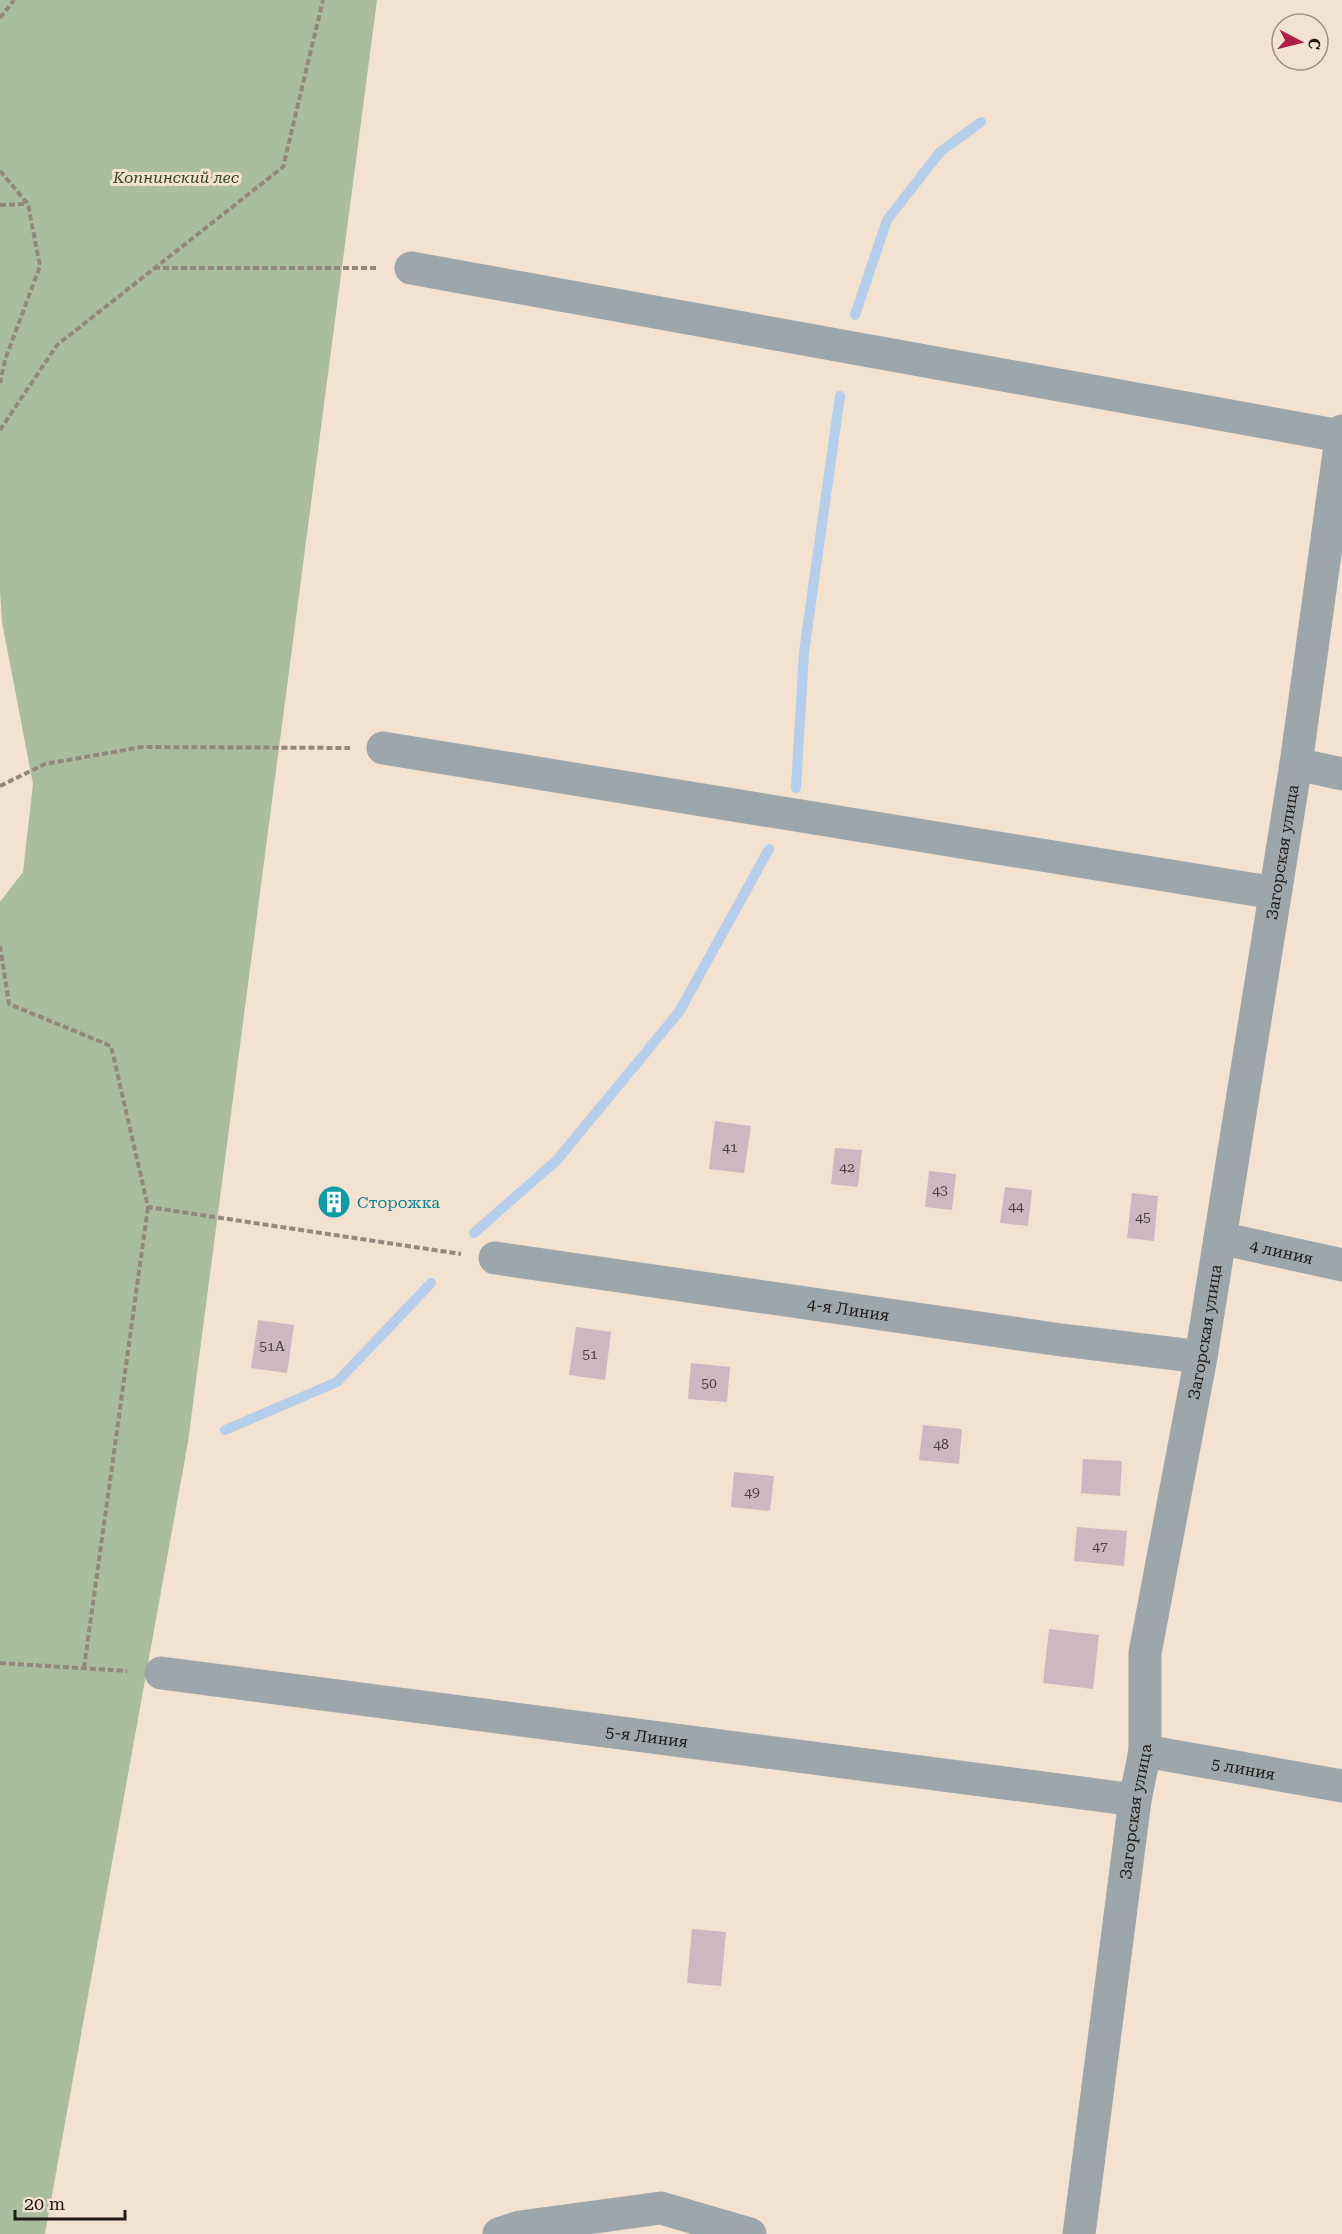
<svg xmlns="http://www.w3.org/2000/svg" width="1342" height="2234" font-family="'Roboto Serif',serif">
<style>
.forest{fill:#aabd9d}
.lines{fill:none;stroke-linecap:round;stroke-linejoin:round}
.stream{stroke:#b4ceeb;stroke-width:10}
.building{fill:#cfb7c1}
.path{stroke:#94877b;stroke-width:4;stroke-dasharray:6 3;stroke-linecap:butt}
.minor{stroke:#9ca6ab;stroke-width:33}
.labels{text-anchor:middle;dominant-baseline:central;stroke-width:6;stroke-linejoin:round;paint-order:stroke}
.number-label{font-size:14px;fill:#4c413f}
.park-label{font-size:16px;font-style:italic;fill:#304a1b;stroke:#f3e2d0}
.street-label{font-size:16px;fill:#211a14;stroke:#f3e2d0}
.culture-label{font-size:16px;fill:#0d838f;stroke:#f3e2d0;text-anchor:start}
</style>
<rect width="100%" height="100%" fill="#f3e2d0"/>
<path class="forest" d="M 0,0 L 377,0 L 188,1442 L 45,2234 L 0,2234 L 0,902 L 23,872 L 33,784 L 2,622 L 0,591 Z"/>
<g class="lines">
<g class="stream">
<path d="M 855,315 L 887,220 L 940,152 L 981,122"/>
<path d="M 796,788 L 804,652 L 840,396"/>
<path d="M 474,1233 L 557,1160 L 679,1012 L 769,849"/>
<path d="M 225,1430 L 337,1382 L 431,1283"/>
</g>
</g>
<g class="building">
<path d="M 715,1121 L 751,1126 L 744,1173 L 709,1169 Z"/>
<path d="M 835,1148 L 862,1150 L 858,1187 L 831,1184 Z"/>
<path d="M 929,1171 L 956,1174 L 952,1210 L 925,1207 Z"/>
<path d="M 1005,1187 L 1032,1190 L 1028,1226 L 1000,1223 Z"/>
<path d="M 323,1189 L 349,1194 L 345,1215 L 319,1210 Z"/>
<path d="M 1132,1193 L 1158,1196 L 1154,1241 L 1127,1238 Z"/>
<path d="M 258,1320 L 294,1325 L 287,1373 L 251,1368 Z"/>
<path d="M 576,1327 L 611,1332 L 605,1380 L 569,1375 Z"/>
<path d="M 691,1363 L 730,1367 L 727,1402 L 688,1399 Z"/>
<path d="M 923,1425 L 962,1429 L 959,1464 L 919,1460 Z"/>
<path d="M 1083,1459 L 1122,1461 L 1120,1496 L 1081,1493 Z"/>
<path d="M 734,1472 L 774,1476 L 770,1511 L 731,1507 Z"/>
<path d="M 1077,1527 L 1127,1531 L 1124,1566 L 1074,1561 Z"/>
<path d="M 1049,1629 L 1099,1635 L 1093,1689 L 1043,1683 Z"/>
<path d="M 692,1929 L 726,1932 L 721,1986 L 687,1983 Z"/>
</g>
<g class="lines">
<g class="path">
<path d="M 0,18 L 14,0"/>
<path d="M 0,171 L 28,204 L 40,266 L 5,360 L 0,383"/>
<path d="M 0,205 L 27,204"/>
<path d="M 154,268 L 377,268"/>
<path d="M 0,430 L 57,345 L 283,167 L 323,0"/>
<path d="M 0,786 L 45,764 L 142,747 L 350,748"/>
<path d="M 0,946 L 9,1004 L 111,1046 L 148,1207 L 461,1254"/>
<path d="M 0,1663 L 127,1671"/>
<path d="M 84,1668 L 148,1207"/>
</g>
<g class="minor">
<path d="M 411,268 L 1341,436"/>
<path d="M 383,748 L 1275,893"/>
<path d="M 1296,764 L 1342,774"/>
<path id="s1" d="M 1220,1238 L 1342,1265"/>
<path id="s2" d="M 495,1258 L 1054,1339 L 1201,1357"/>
<path id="s3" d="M 161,1673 L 1135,1800"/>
<path id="s4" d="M 1145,1751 L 1342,1786"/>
<path d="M 499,2234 L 520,2227 L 661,2208 L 750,2234"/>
<path id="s5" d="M 1079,2234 L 1135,1800 L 1145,1751 L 1145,1653 L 1201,1357 L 1296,764 L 1342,431"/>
</g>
</g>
<defs>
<g id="building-disc" transform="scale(1.725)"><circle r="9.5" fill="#0f9aa8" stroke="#f3e2d0"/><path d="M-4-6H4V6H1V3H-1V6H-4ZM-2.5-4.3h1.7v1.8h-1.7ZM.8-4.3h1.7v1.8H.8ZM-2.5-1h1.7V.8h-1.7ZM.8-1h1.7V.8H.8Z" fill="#fff"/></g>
</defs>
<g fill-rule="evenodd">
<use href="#building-disc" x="334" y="1202"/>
</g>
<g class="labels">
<g class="number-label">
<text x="730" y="1147">41</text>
<text x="847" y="1167">42</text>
<text x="940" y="1190">43</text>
<text x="1016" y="1206">44</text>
<text x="1143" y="1217">45</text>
<text x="272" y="1346">51А</text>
<text x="590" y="1354">51</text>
<text x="709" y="1383">50</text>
<text x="941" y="1444">48</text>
<text x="752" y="1492">49</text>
<text x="1100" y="1546">47</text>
</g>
<g class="park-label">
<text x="176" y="177">Копнинский лес</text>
</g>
<g class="street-label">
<text stroke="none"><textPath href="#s5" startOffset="1398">Загорская улица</textPath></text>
<text stroke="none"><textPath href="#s1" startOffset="63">4 линия</textPath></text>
<text stroke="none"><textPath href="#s2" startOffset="357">4-я Линия</textPath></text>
<text stroke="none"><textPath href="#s5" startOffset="912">Загорская улица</textPath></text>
<text stroke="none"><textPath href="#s3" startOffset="490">5-я Линия</textPath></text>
<text stroke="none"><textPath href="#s4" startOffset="100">5 линия</textPath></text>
<text stroke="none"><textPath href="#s5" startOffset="426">Загорская улица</textPath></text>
</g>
<g class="culture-label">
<text x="357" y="1202">Сторожка</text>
</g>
</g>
<g transform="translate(1300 42) rotate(97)"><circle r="28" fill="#f3e2d0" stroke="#9f9285" stroke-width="1.5"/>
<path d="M0-4.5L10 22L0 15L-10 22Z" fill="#b11e46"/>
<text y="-9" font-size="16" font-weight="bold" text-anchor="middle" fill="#211a14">С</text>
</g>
<path d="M15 2210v9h110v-9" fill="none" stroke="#211a14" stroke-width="3"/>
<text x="24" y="2210" font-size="18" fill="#211a14" stroke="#f3e2d0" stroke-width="4.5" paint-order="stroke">20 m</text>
</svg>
